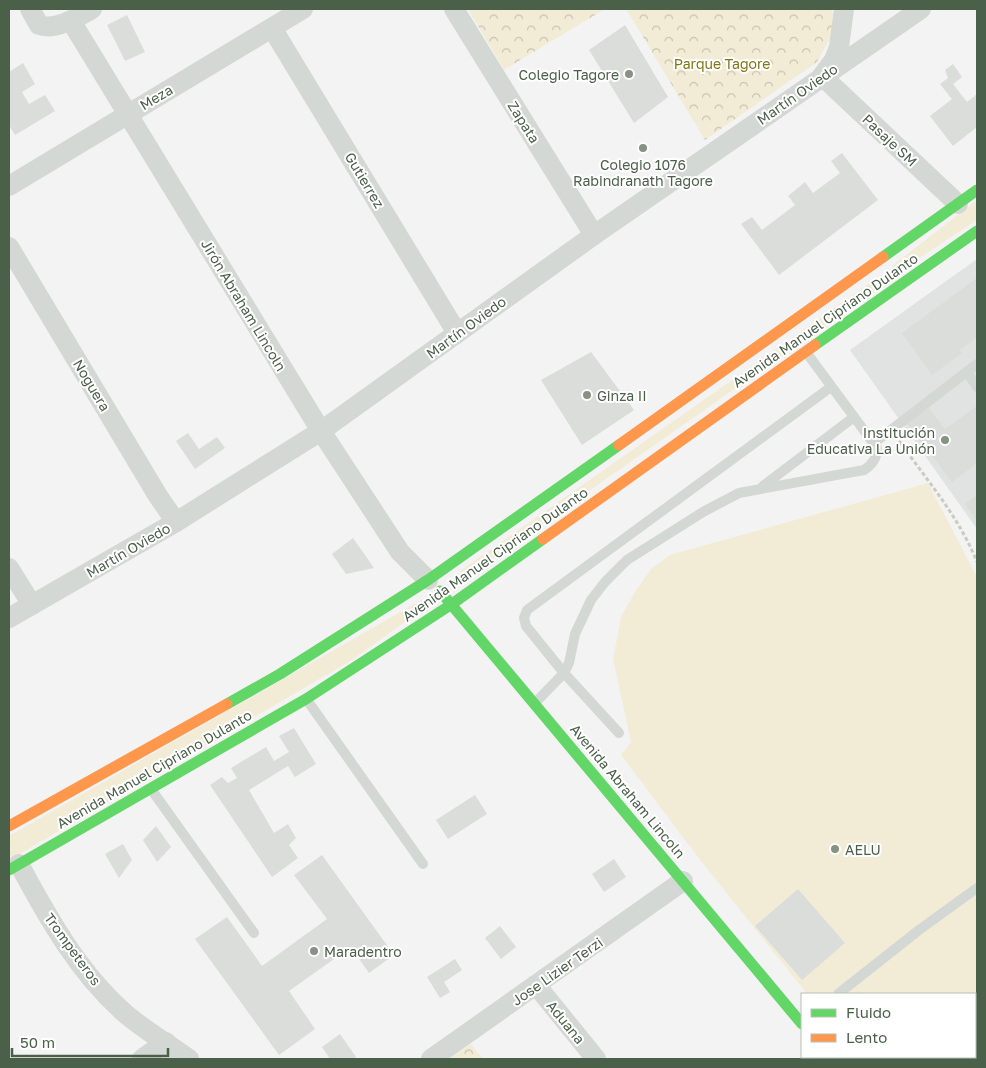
<svg xmlns="http://www.w3.org/2000/svg" width="986" height="1068" font-family="'Golos Text',sans-serif">
<style>
.education{fill:#e0e3e1}
.grass{fill:#f2ecd7}
.park{fill:url(#park-crowns)}
.building{fill:#daddda}
.lines{fill:none;stroke-linecap:round;stroke-linejoin:round}
.path{stroke:#caccbf;stroke-width:3;stroke-dasharray:4 2.5;stroke-linecap:butt}
.lane{stroke:#d4d8d4;stroke-width:10}
.street{stroke:#d4d8d4;stroke-width:20}
.fast{stroke:#63d668;stroke-width:11}
.slow{stroke:#ff974d;stroke-width:11}
.poi-dot{fill:#869384;stroke:#fff;stroke-width:2}
.labels{text-anchor:middle;dominant-baseline:central;stroke-width:4;stroke-linejoin:round;paint-order:stroke}
.park-label{font-size:14px;fill:#807615;stroke:#fff}
.poi-label{font-size:14px;fill:#4b6049;stroke:#fff;text-anchor:start}
.street-label{font-size:14px;fill:#4b6049;stroke:#fff}
</style>
<defs>
<pattern id="park-crowns" width="20" height="18" patternUnits="userSpaceOnUse" patternTransform="scale(1.25)"><rect width="20" height="18" fill="#f2ecd7"/><path d="M2 6a3 3 0 1 1 6 0M12 15a3 3 0 1 1 6 0" fill="none" stroke="#c6c3b0"/></pattern>
</defs>
<rect width="100%" height="100%" fill="#f3f3f3"/>
<path class="education" d="M 977,259 L 977,529 L 850,350 Z"/>
<g class="grass">
<path d="M 977,200 L 977,220 L 898,272 L 892,266 Z"/>
<path d="M 870,283 L 874,291 L 465,578 L 460,571 Z"/>
<path d="M 928,483 L 977,577 L 977,1059 L 859,1059 L 857,1057 L 975,1057 L 975,994 L 807,994 L 697,856 L 621,755 L 631,742 L 613,659 L 621,617 L 635,592 L 651,569 L 670,555 Z"/>
<path d="M 423,599 L 427,606 L 352,660 L 9,860 L 9,836 Z"/>
</g>
<g class="park">
<path d="M 468,9 L 605,9 L 504,70 Z"/>
<path d="M 626,9 L 832,9 L 834,31 L 817,62 L 705,140 Z"/>
<path d="M 471,1044 L 483,1059 L 449,1059 Z"/>
</g>
<g class="building">
<path d="M 127,15 L 145,52 L 125,61 L 107,25 Z"/>
<path d="M 625,25 L 668,97 L 634,123 L 589,50 Z"/>
<path d="M 23,63 L 35,84 L 22,92 L 29,104 L 45,95 L 55,111 L 15,135 L 9,125 L 9,72 Z"/>
<path d="M 953,64 L 962,77 L 953,84 L 967,102 L 977,94 L 977,127 L 953,146 L 930,116 L 952,99 L 940,84 L 948,78 L 945,70 Z"/>
<path d="M 842,153 L 878,200 L 779,275 L 741,224 L 752,217 L 762,230 L 795,205 L 788,196 L 805,182 L 813,193 L 840,173 L 831,161 Z"/>
<path d="M 977,278 L 977,337 L 960,350 L 962,353 L 932,375 L 902,333 Z"/>
<path d="M 591,352 L 634,410 L 582,445 L 541,380 Z"/>
<path d="M 977,406 L 977,463 L 952,482 L 907,423 L 928,407 L 945,429 Z"/>
<path d="M 188,433 L 199,449 L 217,437 L 225,448 L 195,469 L 176,441 Z"/>
<path d="M 977,495 L 977,521 L 965,504 Z"/>
<path d="M 353,538 L 374,568 L 346,574 L 332,554 Z"/>
<path d="M 294,728 L 316,764 L 295,777 L 288,766 L 249,790 L 274,833 L 288,824 L 296,838 L 289,845 L 298,858 L 272,877 L 210,785 L 222,777 L 228,783 L 237,778 L 231,768 L 266,747 L 274,761 L 289,752 L 279,736 Z"/>
<path d="M 475,795 L 487,814 L 448,839 L 436,820 Z"/>
<path d="M 156,826 L 171,847 L 157,862 L 143,840 Z"/>
<path d="M 123,844 L 132,860 L 119,878 L 105,854 Z"/>
<path d="M 322,855 L 394,955 L 369,973 L 351,947 L 289,991 L 315,1029 L 279,1055 L 195,939 L 227,917 L 262,966 L 327,919 L 294,875 Z"/>
<path d="M 614,859 L 626,877 L 604,892 L 592,874 Z"/>
<path d="M 798,889 L 845,943 L 802,980 L 755,926 Z"/>
<path d="M 500,926 L 516,947 L 501,959 L 485,938 Z"/>
<path d="M 455,959 L 462,970 L 444,982 L 450,992 L 440,998 L 427,977 Z"/>
<path d="M 340,1034 L 356,1057 L 352,1059 L 330,1059 L 322,1047 Z"/>
</g>
<g class="lines">
<path class="path" d="M 899,441 C 927,480 959,517 977,562"/>
<g class="lane">
<path d="M 967,372 L 977,387"/>
<path d="M 874,443 L 977,364"/>
<path d="M 763,486 L 854,417"/>
<path d="M 307,700 L 423,864"/>
<path d="M 535,703 L 564,673 L 569,663 L 575,634 L 591,600 L 605,582 L 627,560 L 703,512 L 739,493 L 864,470 C 872,465 877,458 877,448 L 806,352"/>
<path d="M 619,733 L 564,673 L 526,626 L 524,618 L 527,610 L 831,387"/>
<path d="M 151,789 L 254,933"/>
<path d="M 838,994 L 919,930 L 977,888"/>
</g>
<g class="street">
<path d="M 30,9 L 39,25 C 55,31 78,17 92,9"/>
<path d="M 454,9 L 594,235"/>
<path d="M 844,9 L 839,47 L 834,60 L 822,76 L 958,204"/>
<path d="M 71,21 L 321,431 L 400,552 L 428,580"/>
<path d="M 272,28 L 457,333"/>
<path d="M 9,186 L 303,9"/>
<path d="M 9,247 L 158,496 L 176,522"/>
<path d="M 9,568 L 32,605"/>
<path d="M 9,618 L 176,522 L 321,431 L 594,235 L 921,9"/>
<path d="M 19,864 C 48,918 80,975 127,1015 C 146,1031 168,1044 189,1059"/>
<path d="M 536,985 L 596,1059"/>
<path d="M 142,1059 L 166,1042"/>
<path d="M 431,1059 L 683,881"/>
</g>
<g class="fast">
<path d="M 883,257 L 977,190"/>
<path d="M 815,345 L 977,231"/>
<path d="M 440,591 L 802,1024"/>
<path d="M 227,704 L 280,674 L 428,580 L 619,445"/>
<path d="M 9,870 L 306,699 L 452,604 L 543,539"/>
</g>
<g class="slow">
<path d="M 619,445 L 883,257"/>
<path d="M 543,539 L 815,345"/>
<path d="M 9,826 L 227,704"/>
<path d="M 829,1057 L 831,1059"/>
</g>
</g>
<g class="poi-dot">
<circle cx="629" cy="74" r="5"/>
<circle cx="643" cy="148" r="5"/>
<circle cx="587" cy="395" r="5"/>
<circle cx="945" cy="440" r="5"/>
<circle cx="835" cy="849" r="5"/>
<circle cx="314" cy="951" r="5"/>
</g>
<g class="labels">
<g class="park-label">
<text x="722" y="63">Parque Tagore</text>
</g>
<g class="poi-label">
<text x="619" y="74" text-anchor="end">Colegio Tagore</text>
<text x="643" y="164" text-anchor="middle">Colegio 1076<tspan x="643" dy="16">Rabindranath Tagore</tspan></text>
<text x="597" y="395">Ginza II</text>
<text x="935" y="432" text-anchor="end">Institución<tspan x="935" dy="16">Educativa La Unión</tspan></text>
<text x="845" y="849">AELU</text>
<text x="324" y="951">Maradentro</text>
</g>
<g class="street-label">
<text transform="translate(797 94) rotate(-35)">Martín Oviedo</text>
<text transform="translate(156 97) rotate(-31)">Meza</text>
<text transform="translate(524 122) rotate(58)">Zapata</text>
<text transform="translate(890 140) rotate(43)">Pasaje SM</text>
<text transform="translate(365 180) rotate(59)">Gutierrez</text>
<text transform="translate(244 305) rotate(59)">Jirón Abraham Lincoln</text>
<text transform="translate(825 320) rotate(-35)">Avenida Manuel Cipriano Dulanto</text>
<text transform="translate(466 327) rotate(-36)">Martín Oviedo</text>
<text transform="translate(92 385) rotate(59)">Noguera</text>
<text transform="translate(128 550) rotate(-30)">Martín Oviedo</text>
<text transform="translate(495 554) rotate(-35)">Avenida Manuel Cipriano Dulanto</text>
<text transform="translate(154 769) rotate(-30)">Avenida Manuel Cipriano Dulanto</text>
<text transform="translate(628 791) rotate(50)">Avenida Abraham Lincoln</text>
<text transform="translate(73 949) rotate(54)">Trompeteros</text>
<text transform="translate(557 971) rotate(-35)">Jose Lizier Terzi</text>
<text transform="translate(566 1022) rotate(51)">Aduana</text>
</g>
</g>
<rect width="986" height="1068" fill="none" stroke="#4b6049" stroke-width="20"/>
<rect x="801" y="993" width="175" height="65" fill="#ffffff" stroke="#b7bfb6"/>
<rect x="811" y="1009" width="25" height="8" fill="#63d668" stroke="#b7bfb6"/>
<text x="846" y="1018" font-size="15" fill="#4b6049">Fluido</text>
<rect x="811" y="1034" width="25" height="8" fill="#ff974d" stroke="#b7bfb6"/>
<text x="846" y="1043" font-size="15" fill="#4b6049">Lento</text>
<path d="M12 1048v8h156v-8" fill="none" stroke="#4b6049" stroke-width="2.5"/>
<text x="20" y="1048" font-size="15" fill="#4b6049" stroke="#ffffff" stroke-width="4" paint-order="stroke">50 m</text>
</svg>
